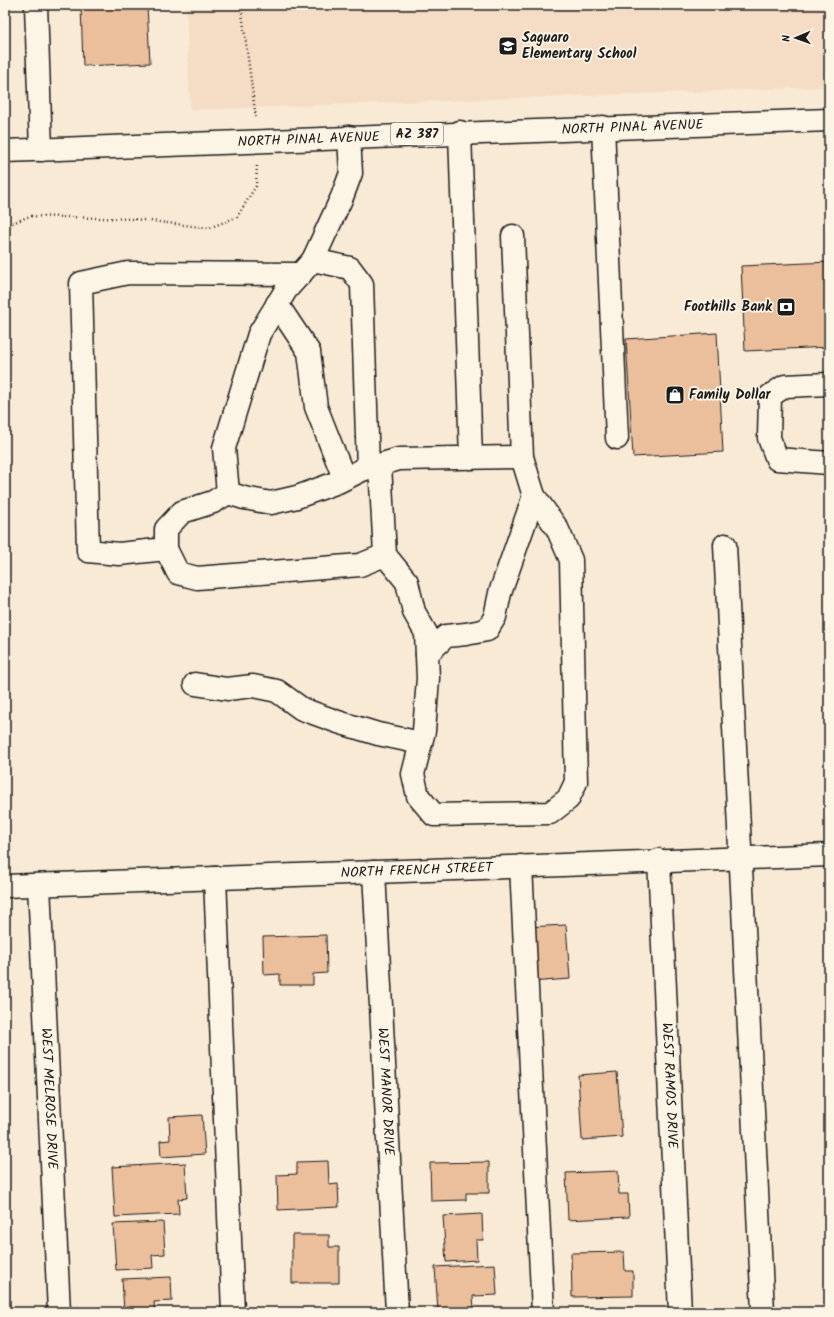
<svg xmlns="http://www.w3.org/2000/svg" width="834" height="1317" font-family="Kalam,sans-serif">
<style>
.built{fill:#f5ddc5}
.building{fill:#ecbf9c;stroke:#1c1c1c}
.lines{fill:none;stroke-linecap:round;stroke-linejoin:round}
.minor-casing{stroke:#1c1c1c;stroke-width:25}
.major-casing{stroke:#1c1c1c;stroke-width:25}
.path{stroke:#1c1c1c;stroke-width:2.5;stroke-dasharray:1 3;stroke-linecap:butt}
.minor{stroke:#fcf5e5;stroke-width:22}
.major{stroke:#fcf5e5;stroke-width:22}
.labels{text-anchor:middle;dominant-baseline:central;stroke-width:3.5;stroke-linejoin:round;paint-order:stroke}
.shield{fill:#fcf5e5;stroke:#5f5d58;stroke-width:1}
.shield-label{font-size:13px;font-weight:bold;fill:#1c1c1c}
.poi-label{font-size:14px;font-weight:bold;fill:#1c1c1c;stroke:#fcf5e5;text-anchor:start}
.street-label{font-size:14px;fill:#1c1c1c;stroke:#fcf5e5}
</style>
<rect width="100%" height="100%" fill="#f9ead6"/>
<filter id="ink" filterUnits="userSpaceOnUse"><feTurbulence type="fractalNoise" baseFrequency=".025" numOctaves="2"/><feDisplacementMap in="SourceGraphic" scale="8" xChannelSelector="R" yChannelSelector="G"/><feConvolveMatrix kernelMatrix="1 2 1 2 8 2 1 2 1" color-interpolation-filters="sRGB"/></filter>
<g filter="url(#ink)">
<path class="built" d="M 186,5 L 829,5 L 829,87 L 190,110 Z"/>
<g class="building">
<path d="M 81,5 L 147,5 L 150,63 L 83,66 Z"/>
<path d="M 829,262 L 829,347 L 745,351 L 741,266 Z"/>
<path d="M 717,333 L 723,452 L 633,457 L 626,339 Z"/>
<path d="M 566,925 L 570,979 L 530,982 L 527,927 Z"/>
<path d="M 326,935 L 327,973 L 313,974 L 313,985 L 280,985 L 280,974 L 264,975 L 263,937 Z"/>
<path d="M 617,1072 L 622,1137 L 582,1140 L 578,1075 Z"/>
<path d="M 202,1115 L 205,1154 L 161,1157 L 160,1141 L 170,1140 L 169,1117 Z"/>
<path d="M 328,1161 L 329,1185 L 338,1184 L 339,1207 L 278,1210 L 277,1175 L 297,1174 L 297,1162 Z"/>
<path d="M 489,1162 L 489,1193 L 466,1193 L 466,1200 L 431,1201 L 430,1163 Z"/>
<path d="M 185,1163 L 187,1198 L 178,1199 L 179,1214 L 115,1217 L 112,1167 Z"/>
<path d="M 618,1171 L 619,1194 L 628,1194 L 629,1217 L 568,1220 L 566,1173 Z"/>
<path d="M 482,1214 L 483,1240 L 476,1240 L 477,1260 L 446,1262 L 443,1216 Z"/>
<path d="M 163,1222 L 165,1254 L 152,1255 L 153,1268 L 116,1270 L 113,1224 Z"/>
<path d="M 292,1235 L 329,1235 L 329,1247 L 339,1247 L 339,1283 L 292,1283 Z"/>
<path d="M 624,1252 L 625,1271 L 633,1271 L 633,1296 L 572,1297 L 571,1253 Z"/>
<path d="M 495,1264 L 497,1295 L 473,1296 L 474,1309 L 438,1311 L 435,1267 Z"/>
<path d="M 171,1277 L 172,1301 L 154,1302 L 155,1312 L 124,1312 L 122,1279 Z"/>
</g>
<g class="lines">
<g class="minor-casing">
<g id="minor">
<path d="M 36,5 L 41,150"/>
<path d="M 603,127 L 617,438"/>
<path d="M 460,132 L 471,458"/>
<path d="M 313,260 L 350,268 L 362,284 L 368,468"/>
<path d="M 301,274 L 128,273 L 81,283 L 88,551 L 119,554 L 166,549 L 166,529 L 182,512 L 213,502 L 228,493 L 244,498 L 271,503 L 297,497 L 338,482 L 362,470 L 399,459 L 522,457"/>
<path d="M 277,304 L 309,352 L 316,407 L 344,478"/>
<path d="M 829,384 L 785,386 L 770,396 L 769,438 L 777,459 L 829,463"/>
<path d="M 380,465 L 385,555 L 407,582 L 414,612 L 426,633 L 428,678 L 424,731 L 413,774 L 418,796 L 434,815 L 550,813 L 568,799 L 576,782 L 571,560 L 557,528 L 534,496 L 522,457 L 513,236"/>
<path d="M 228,493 L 224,448 L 259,334 L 286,290 L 313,260 L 342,197 L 351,173 L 349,137"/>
<path d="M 725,545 L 763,1312"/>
<path d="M 166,549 L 178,573 L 197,578 L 360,565 L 385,555"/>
<path d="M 427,654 L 446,636 L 466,634 L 487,630 L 495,617 L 500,593 L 534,496"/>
<path d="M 195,684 L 227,689 L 253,686 L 277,691 L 302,709 L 338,722 L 378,734 L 421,743"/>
<path id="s1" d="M 659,860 L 680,1312"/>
<path d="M 521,866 L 543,1312"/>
<path id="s2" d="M 374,872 L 397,1312"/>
<path d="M 215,878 L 233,1312"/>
<path id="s3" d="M 39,885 L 59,1312"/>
<path id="s4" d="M 5,886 L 829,855"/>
</g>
</g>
<g class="major-casing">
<g id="major">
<path id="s5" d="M 5,151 L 829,120"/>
</g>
</g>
<g class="path">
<path d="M 241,5 L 256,119"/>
<path d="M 5,226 L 30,216 L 134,219 L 209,228 L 237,217 L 256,186 L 257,164"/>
</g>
<use href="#minor" class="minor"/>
<use href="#major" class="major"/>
</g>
</g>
<defs>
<g id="school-square" transform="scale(1)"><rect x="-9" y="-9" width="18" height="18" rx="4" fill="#1c1c1c" stroke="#fcf5e5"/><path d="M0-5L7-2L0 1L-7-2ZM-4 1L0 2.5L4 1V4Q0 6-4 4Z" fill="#fff"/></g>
<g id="bank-square" transform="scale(1)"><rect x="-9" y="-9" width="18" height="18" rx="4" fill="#1c1c1c" stroke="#fcf5e5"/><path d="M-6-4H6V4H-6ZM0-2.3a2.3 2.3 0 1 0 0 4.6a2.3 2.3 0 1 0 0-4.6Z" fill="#fff"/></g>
<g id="shop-square" transform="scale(1)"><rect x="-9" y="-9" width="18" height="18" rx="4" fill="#1c1c1c" stroke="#fcf5e5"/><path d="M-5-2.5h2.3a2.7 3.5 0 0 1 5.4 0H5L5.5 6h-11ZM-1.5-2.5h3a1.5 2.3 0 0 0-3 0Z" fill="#fff"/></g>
</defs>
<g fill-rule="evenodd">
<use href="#school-square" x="508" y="46"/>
<use href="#bank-square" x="786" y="307"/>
<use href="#shop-square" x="675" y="395"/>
</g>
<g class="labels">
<rect class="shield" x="391" y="123" width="52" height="22" rx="3"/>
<g class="shield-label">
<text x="417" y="134">AZ 387</text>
</g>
<g class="poi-label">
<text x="522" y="38">Saguaro<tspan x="522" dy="16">Elementary School</tspan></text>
<text x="772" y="307" text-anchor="end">Foothills Bank</text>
<text x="689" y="395">Family Dollar</text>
</g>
<g class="street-label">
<text stroke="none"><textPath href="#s5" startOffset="628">NORTH PINAL AVENUE</textPath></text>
<text stroke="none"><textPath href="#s5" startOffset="304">NORTH PINAL AVENUE</textPath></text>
<text stroke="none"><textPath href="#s4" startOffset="412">NORTH FRENCH STREET</textPath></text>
<text stroke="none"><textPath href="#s1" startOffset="226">WEST RAMOS DRIVE</textPath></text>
<text stroke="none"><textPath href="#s2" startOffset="220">WEST MANOR DRIVE</textPath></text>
<text stroke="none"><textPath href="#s3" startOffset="214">WEST MELROSE DRIVE</textPath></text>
</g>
</g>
<rect width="834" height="1317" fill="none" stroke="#fcf5e5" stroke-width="20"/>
<rect x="10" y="10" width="814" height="1297" fill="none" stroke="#1c1c1c" stroke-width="1.5" filter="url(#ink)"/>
<g transform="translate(796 38) rotate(268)" stroke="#fcf5e5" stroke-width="3" paint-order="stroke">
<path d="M0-3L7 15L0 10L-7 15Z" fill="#1c1c1c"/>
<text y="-6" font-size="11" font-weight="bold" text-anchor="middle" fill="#1c1c1c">N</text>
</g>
</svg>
